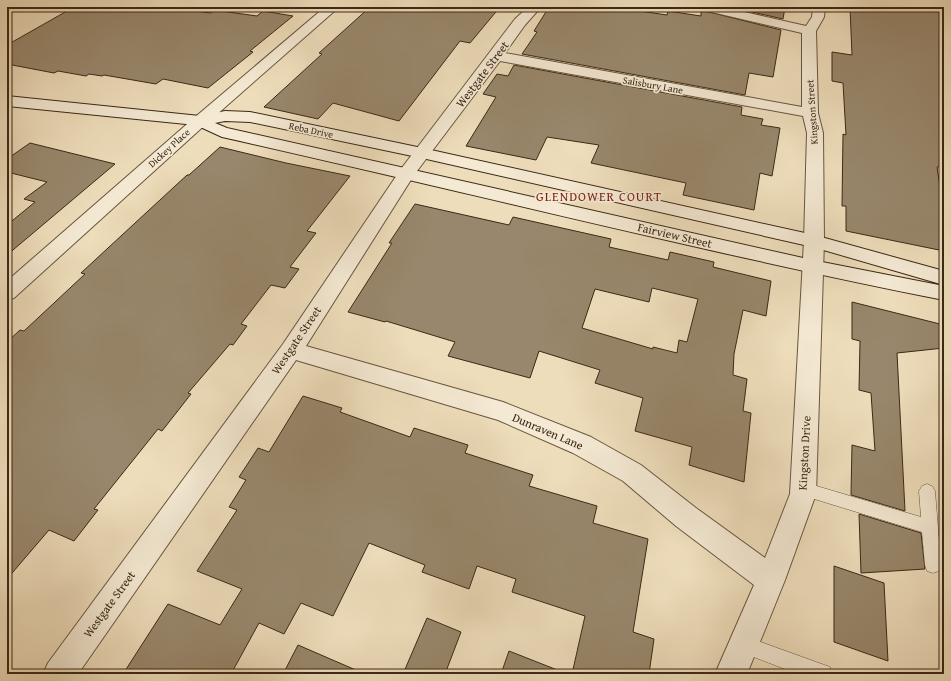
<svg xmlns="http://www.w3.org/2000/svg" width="951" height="681" font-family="'Gentium Book Plus',serif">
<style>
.building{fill:#98876c;stroke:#3b2916;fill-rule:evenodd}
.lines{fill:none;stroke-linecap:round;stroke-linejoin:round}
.lane-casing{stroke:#68563f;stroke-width:1}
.street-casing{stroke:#68563f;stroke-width:2}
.secondary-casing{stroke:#3b2916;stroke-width:2}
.lane{fill:#f4e9d3;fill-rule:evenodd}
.street{fill:#f4e9d3;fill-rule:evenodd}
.secondary{fill:#f4e9d3;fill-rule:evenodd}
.labels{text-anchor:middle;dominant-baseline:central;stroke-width:3.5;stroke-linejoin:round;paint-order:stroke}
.far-street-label{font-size:10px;fill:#3b2916;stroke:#f4e9d3}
.street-label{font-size:12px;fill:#3b2916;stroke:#f4e9d3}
.neighbourhood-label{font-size:13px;letter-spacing:1px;fill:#7a1f14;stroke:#f4e9d3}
</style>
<rect width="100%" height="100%" fill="#edb"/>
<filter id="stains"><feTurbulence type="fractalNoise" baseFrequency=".005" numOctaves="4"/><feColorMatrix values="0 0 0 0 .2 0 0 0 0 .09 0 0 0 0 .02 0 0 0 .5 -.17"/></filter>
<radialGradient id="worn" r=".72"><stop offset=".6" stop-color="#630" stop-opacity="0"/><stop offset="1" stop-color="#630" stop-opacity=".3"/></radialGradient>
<g class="building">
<path d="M 74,7 L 164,7 L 211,13 L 214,10 L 257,16 L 263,11 L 293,16 L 250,51 L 253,52 L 208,88 L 163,79 L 156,84 L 104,75 L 102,76 L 89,74 L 86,76 L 58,71 L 54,73 L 7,64 L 7,45 Z"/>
<path d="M 370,7 L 500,7 L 470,43 L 460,41 L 399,121 L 333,103 L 318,119 L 264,107 L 322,54 L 319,53 Z"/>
<path d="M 549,7 L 613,7 L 667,15 L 668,11 L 701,16 L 701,10 L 781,30 L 773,77 L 749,73 L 745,95 L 522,54 L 537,32 L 534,31 Z"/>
<path d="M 730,7 L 785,7 L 783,19 Z"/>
<path d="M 850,7 L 937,7 L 938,12 L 944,13 L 944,166 L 937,167 L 944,213 L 944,251 L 846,231 L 846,206 L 842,206 L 843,134 L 846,135 L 843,83 L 832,81 L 832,52 L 852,55 Z"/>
<path d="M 514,65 L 742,107 L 741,115 L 763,119 L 761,125 L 780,128 L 772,176 L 760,173 L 754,210 L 683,195 L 686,183 L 591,163 L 599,145 L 547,137 L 536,160 L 466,146 L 496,97 L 483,94 L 497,74 L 508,76 Z"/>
<path d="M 30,143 L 115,164 L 7,255 L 7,225 L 35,202 L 24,199 L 47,182 L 7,172 L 7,159 Z"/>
<path d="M 220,147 L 286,163 L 350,176 L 307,231 L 316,233 L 290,267 L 299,269 L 285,288 L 271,285 L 241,324 L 247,326 L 233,345 L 230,344 L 188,393 L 191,394 L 162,431 L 158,429 L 94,509 L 98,510 L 74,541 L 49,530 L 7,579 L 7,342 L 20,330 L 24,331 L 85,274 L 81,273 L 108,248 L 187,175 L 189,175 Z"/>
<path d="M 415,204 L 509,225 L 513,217 L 611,239 L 609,247 L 668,260 L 670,252 L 714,262 L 713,267 L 771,281 L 766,316 L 743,310 L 734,354 L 733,375 L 747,379 L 743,411 L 751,413 L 744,482 L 689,465 L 692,447 L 635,431 L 643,398 L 595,383 L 600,370 L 539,351 L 530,378 L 448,356 L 455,342 L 386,321 L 385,322 L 348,312 L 392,243 L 389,243 ZM 652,288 L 698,299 L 687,342 L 679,340 L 677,353 L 653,347 L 653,349 L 582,328 L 595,289 L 649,302 Z"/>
<path d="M 852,302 L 944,325 L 944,348 L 897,353 L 905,511 L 851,495 L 852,445 L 875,451 L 871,393 L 859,390 L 860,341 L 852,339 Z"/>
<path d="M 303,396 L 342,408 L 340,412 L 410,437 L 414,428 L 468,445 L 465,453 L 533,475 L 529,486 L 597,506 L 593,523 L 648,539 L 633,632 L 654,639 L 649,674 L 572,674 L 585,616 L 512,592 L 516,579 L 477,566 L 469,589 L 422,572 L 425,565 L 369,543 L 333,616 L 301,603 L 284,634 L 259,623 L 231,674 L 123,674 L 168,604 L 220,625 L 242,589 L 197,571 L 237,510 L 229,507 L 246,480 L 239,477 L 258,448 L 269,452 Z"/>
<path d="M 859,514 L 921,533 L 925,569 L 861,573 Z"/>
<path d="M 834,566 L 884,583 L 888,661 L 834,642 Z"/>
<path d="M 427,618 L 461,632 L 445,674 L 403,674 Z"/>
<path d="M 298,645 L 365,674 L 283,674 Z"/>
<path d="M 509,651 L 565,673 L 565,674 L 501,674 Z"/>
</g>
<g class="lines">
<g class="lane-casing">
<g id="lane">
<path d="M 803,482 L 921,517 L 919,491 L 922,486 L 927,484 L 932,486 L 935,491 L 941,565 L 939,571 L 933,573 L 927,571 L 925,565 L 922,532 L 798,494 L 795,489 L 798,484 Z"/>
<path d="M 744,636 L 830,667 L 832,674 L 798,674 L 738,651 L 735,645 L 738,639 Z"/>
</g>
</g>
<g class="street-casing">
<g id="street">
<path d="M 325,7 L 339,7 L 206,124 L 14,298 L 7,300 L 7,281 L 194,118 Z"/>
<path d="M 528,7 L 541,7 L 525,25 L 505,53 L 802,107 L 802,33 L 703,10 L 701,7 L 723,7 L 806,26 L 812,17 L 813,7 L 825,7 L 824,17 L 816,31 L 818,113 L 823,133 L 824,241 L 816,494 L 785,580 L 747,674 L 715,674 L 754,585 L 676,526 L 623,481 L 573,453 L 498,420 L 296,360 L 78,674 L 43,674 L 48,663 L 283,344 L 401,169 L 515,19 ZM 500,61 L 803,116 L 807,133 L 804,241 L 790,494 L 765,558 L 696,508 L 641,465 L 591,437 L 503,402 L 306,346 L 414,175 Z"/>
</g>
</g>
<g class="secondary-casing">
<path id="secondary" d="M 7,96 L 200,116 L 225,111 L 250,112 L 422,148 L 814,235 L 944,271 L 944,285 L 813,247 L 422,158 L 250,122 L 225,121 L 215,123 L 227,128 L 812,260 L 944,286 L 944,300 C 702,252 463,191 222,137 L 196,125 L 7,106 Z"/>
</g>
<use href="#lane" class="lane"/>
<use href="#street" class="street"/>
<use href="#secondary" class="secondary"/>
</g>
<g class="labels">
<g class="far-street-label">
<text transform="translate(653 85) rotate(10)">Salisbury Lane</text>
<text transform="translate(812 112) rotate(-94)">Kingston Street</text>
<text transform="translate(311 130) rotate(12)">Reba Drive</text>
<text transform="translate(169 148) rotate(-42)">Dickey Place</text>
</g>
<g class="street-label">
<text transform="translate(482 74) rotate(-53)">Westgate Street</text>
<text transform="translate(675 235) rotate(13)">Fairview Street</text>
<text transform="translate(296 340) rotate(-56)">Westgate Street</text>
<text transform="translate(548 431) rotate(23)">Dunraven Lane</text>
<text transform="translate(804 453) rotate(-87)">Kingston Drive</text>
<text transform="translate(109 604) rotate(-54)">Westgate Street</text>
</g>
<g class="neighbourhood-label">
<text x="599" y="196">GLENDOWER COURT</text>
</g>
</g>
<rect width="951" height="681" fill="none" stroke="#edb" stroke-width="24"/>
<rect x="8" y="8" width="935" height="665" fill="none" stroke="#3b2916" stroke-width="2"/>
<rect x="12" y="12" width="927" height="657" fill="none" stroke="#3b2916"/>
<rect width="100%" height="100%" filter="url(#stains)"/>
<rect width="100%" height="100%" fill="url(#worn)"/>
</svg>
